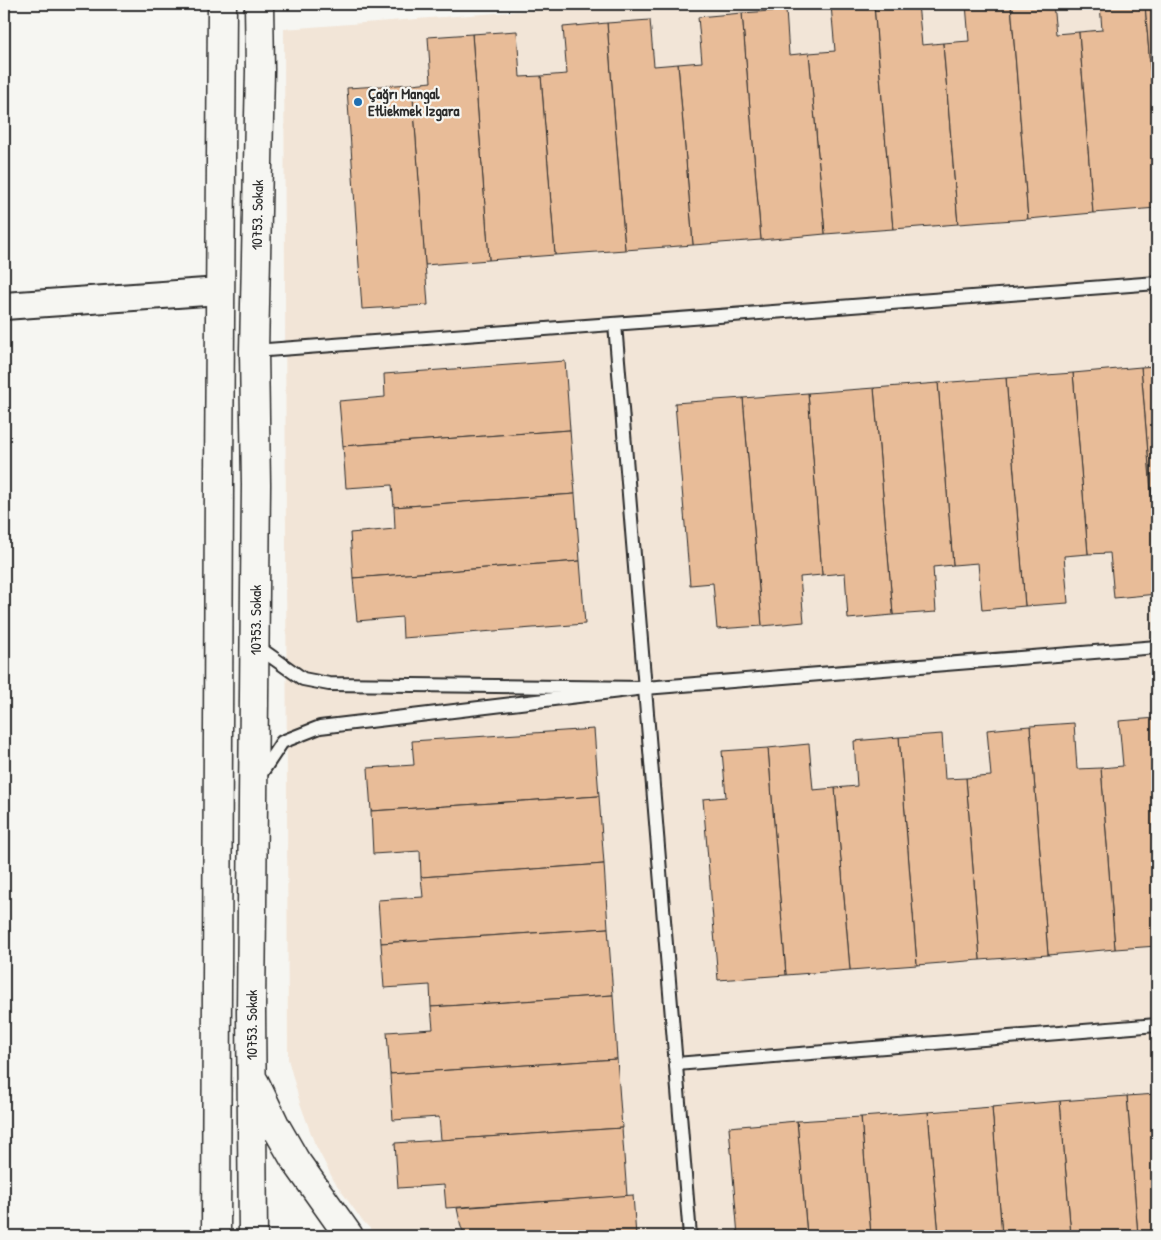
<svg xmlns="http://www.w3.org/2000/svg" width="1161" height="1240" font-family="'Patrick Hand',sans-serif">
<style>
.built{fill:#f2e5d7}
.building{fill:#e8bc98;stroke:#2b2b2b}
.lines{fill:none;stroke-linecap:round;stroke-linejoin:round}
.lane-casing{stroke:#2b2b2b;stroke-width:16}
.street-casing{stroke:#2b2b2b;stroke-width:30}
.secondary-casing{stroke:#2b2b2b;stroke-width:31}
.lane{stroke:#f6f6f2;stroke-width:12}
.street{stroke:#f6f6f2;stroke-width:26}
.secondary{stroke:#f6f6f2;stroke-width:28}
.poi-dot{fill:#1f6fb2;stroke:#f6f6f2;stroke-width:2}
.labels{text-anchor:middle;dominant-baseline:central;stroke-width:4.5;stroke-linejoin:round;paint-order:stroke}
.poi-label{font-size:15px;font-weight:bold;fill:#2b2b2b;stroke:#f6f6f2;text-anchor:start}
.street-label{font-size:15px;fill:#2b2b2b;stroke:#f6f6f2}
</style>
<rect width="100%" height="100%" fill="#f6f6f2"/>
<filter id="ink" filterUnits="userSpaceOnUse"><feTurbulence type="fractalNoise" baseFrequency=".02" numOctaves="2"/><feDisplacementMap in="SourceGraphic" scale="10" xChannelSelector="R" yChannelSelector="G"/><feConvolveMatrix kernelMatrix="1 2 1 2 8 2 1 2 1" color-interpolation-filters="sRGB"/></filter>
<g filter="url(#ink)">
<path class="built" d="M 614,4 L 1157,4 L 1157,1236 L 377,1236 L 361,1219 L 334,1181 L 314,1142 L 300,1103 L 288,1059 L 284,29 Z"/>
<g class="building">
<path d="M 849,4 L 874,4 L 893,229 L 825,234 L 809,53 L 835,51 L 831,5 Z"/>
<path d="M 874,4 L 918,4 L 922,45 L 943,43 L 958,224 L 893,229 Z"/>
<path d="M 966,4 L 1011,4 L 1028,219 L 958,224 L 943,43 L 969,41 Z"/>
<path d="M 1011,4 L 1053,4 L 1056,34 L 1079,32 L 1093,213 L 1028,219 Z"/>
<path d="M 1100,4 L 1145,4 L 1157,152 L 1157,208 L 1093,213 L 1079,32 L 1102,30 Z"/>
<path d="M 1145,4 L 1157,4 L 1157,152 Z"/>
<path d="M 786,10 L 789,55 L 809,53 L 825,234 L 761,240 L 742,13 Z"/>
<path d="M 742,13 L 761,240 L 693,245 L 678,64 L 702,62 L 698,17 Z"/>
<path d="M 650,20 L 654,66 L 678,64 L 693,245 L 625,250 L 607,23 Z"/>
<path d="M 607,23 L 625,250 L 555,255 L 541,76 L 567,74 L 563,27 Z"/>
<path d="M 517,31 L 520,77 L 541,76 L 555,255 L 489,260 L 472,34 Z"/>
<path d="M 472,34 L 489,260 L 425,265 L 412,84 L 431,82 L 428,37 Z"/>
<path d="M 412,84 L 428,305 L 362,309 L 347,88 Z"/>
<path d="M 565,361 L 570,430 L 343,446 L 339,401 L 385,397 L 384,374 Z"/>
<path d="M 1157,366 L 1157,566 L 1141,367 Z"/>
<path d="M 1141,367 L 1157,566 L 1157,594 L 1114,598 L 1110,553 L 1088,554 L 1073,373 Z"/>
<path d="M 1073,373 L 1088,554 L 1064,556 L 1068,603 L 1025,606 L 1006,378 Z"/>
<path d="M 1006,378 L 1025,606 L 982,610 L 978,563 L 953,565 L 938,383 Z"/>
<path d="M 938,383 L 953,565 L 933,567 L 936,612 L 893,615 L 874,388 Z"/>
<path d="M 874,388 L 893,615 L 848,619 L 845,573 L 822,575 L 808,393 Z"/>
<path d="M 808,393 L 822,575 L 800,577 L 804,622 L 762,626 L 743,398 Z"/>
<path d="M 743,398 L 762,626 L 717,629 L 713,583 L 690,585 L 675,403 Z"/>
<path d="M 570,430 L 575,494 L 394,507 L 392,485 L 346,488 L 343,446 Z"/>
<path d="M 575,494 L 580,561 L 353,578 L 350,533 L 395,529 L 394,507 Z"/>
<path d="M 580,561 L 585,624 L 403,638 L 402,617 L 357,621 L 353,578 Z"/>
<path d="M 1157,718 L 1157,946 L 1115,949 L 1101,768 L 1123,766 L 1119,721 Z"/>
<path d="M 1074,723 L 1077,769 L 1101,768 L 1115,949 L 1048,955 L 1030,726 Z"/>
<path d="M 1030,726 L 1048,955 L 980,960 L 966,778 L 991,776 L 987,730 Z"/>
<path d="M 594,729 L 599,796 L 371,811 L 368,768 L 414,765 L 412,741 Z"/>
<path d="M 942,734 L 945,779 L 966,778 L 980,960 L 917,965 L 899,737 Z"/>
<path d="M 899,737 L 917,965 L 850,970 L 835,788 L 857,786 L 854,741 Z"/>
<path d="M 809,744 L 813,790 L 835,788 L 850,970 L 786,975 L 768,748 Z"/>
<path d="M 768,748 L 786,975 L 718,980 L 703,799 L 726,797 L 722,751 Z"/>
<path d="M 599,796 L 604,864 L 421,877 L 420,851 L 373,854 L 371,811 Z"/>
<path d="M 604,864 L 608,928 L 381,943 L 378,900 L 423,897 L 421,877 Z"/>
<path d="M 608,928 L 613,995 L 431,1007 L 430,985 L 384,988 L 381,943 Z"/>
<path d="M 613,995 L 617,1059 L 390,1074 L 387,1032 L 433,1029 L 431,1007 Z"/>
<path d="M 617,1059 L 622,1128 L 441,1140 L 439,1117 L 393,1120 L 390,1074 Z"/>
<path d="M 1157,1094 L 1157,1236 L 1138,1236 L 1127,1096 Z"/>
<path d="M 1127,1096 L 1138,1236 L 1071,1236 L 1060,1101 Z"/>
<path d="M 1060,1101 L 1071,1236 L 1002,1236 L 992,1107 Z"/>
<path d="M 992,1107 L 1002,1236 L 939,1236 L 928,1112 Z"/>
<path d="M 928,1112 L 939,1236 L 871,1236 L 861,1117 Z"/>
<path d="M 861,1117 L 871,1236 L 807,1236 L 797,1121 Z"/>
<path d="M 797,1121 L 807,1236 L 738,1236 L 729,1127 Z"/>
<path d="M 622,1128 L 627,1196 L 446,1208 L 444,1185 L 398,1188 L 395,1143 Z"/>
<path d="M 633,1195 L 636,1236 L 466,1236 L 461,1227 L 457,1208 Z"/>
</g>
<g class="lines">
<g class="lane-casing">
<g id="lane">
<path d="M 615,324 L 690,1236"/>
<path d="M 254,351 L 1157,283"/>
<path d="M 255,645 L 303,679 L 329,684 L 645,688 L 320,727 L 282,742 L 258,778"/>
<path d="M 645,688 L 1157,647"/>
<path d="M 676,1064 L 1157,1025"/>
</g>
</g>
<g class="street-casing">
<path id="street" d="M 4,306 L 220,291"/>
</g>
<g class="secondary-casing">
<g id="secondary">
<path d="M 255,1083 L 276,1127 L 295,1160 L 349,1236"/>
<path d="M 216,1236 L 219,477 L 222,4"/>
<path d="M 253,1236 L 251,1012 L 256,485 L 254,351 L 260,71 L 259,4"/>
</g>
</g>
<use href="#lane" class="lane"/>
<use href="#street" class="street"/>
<use href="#secondary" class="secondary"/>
</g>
</g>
<circle class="poi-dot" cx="358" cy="102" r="5"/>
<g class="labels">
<g class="poi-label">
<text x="368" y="93">Çağrı Mangal<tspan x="368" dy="17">Etliekmek Izgara</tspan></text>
</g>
<g class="street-label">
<text transform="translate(257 215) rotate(-89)">10753. Sokak</text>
<text transform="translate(255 620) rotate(-90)">10753. Sokak</text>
<text transform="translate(251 1025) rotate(-90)">10753. Sokak</text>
</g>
</g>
<rect width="1161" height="1240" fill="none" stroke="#f6f6f2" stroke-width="20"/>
<rect x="10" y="10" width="1141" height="1220" fill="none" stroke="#2b2b2b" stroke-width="2" filter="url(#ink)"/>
</svg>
